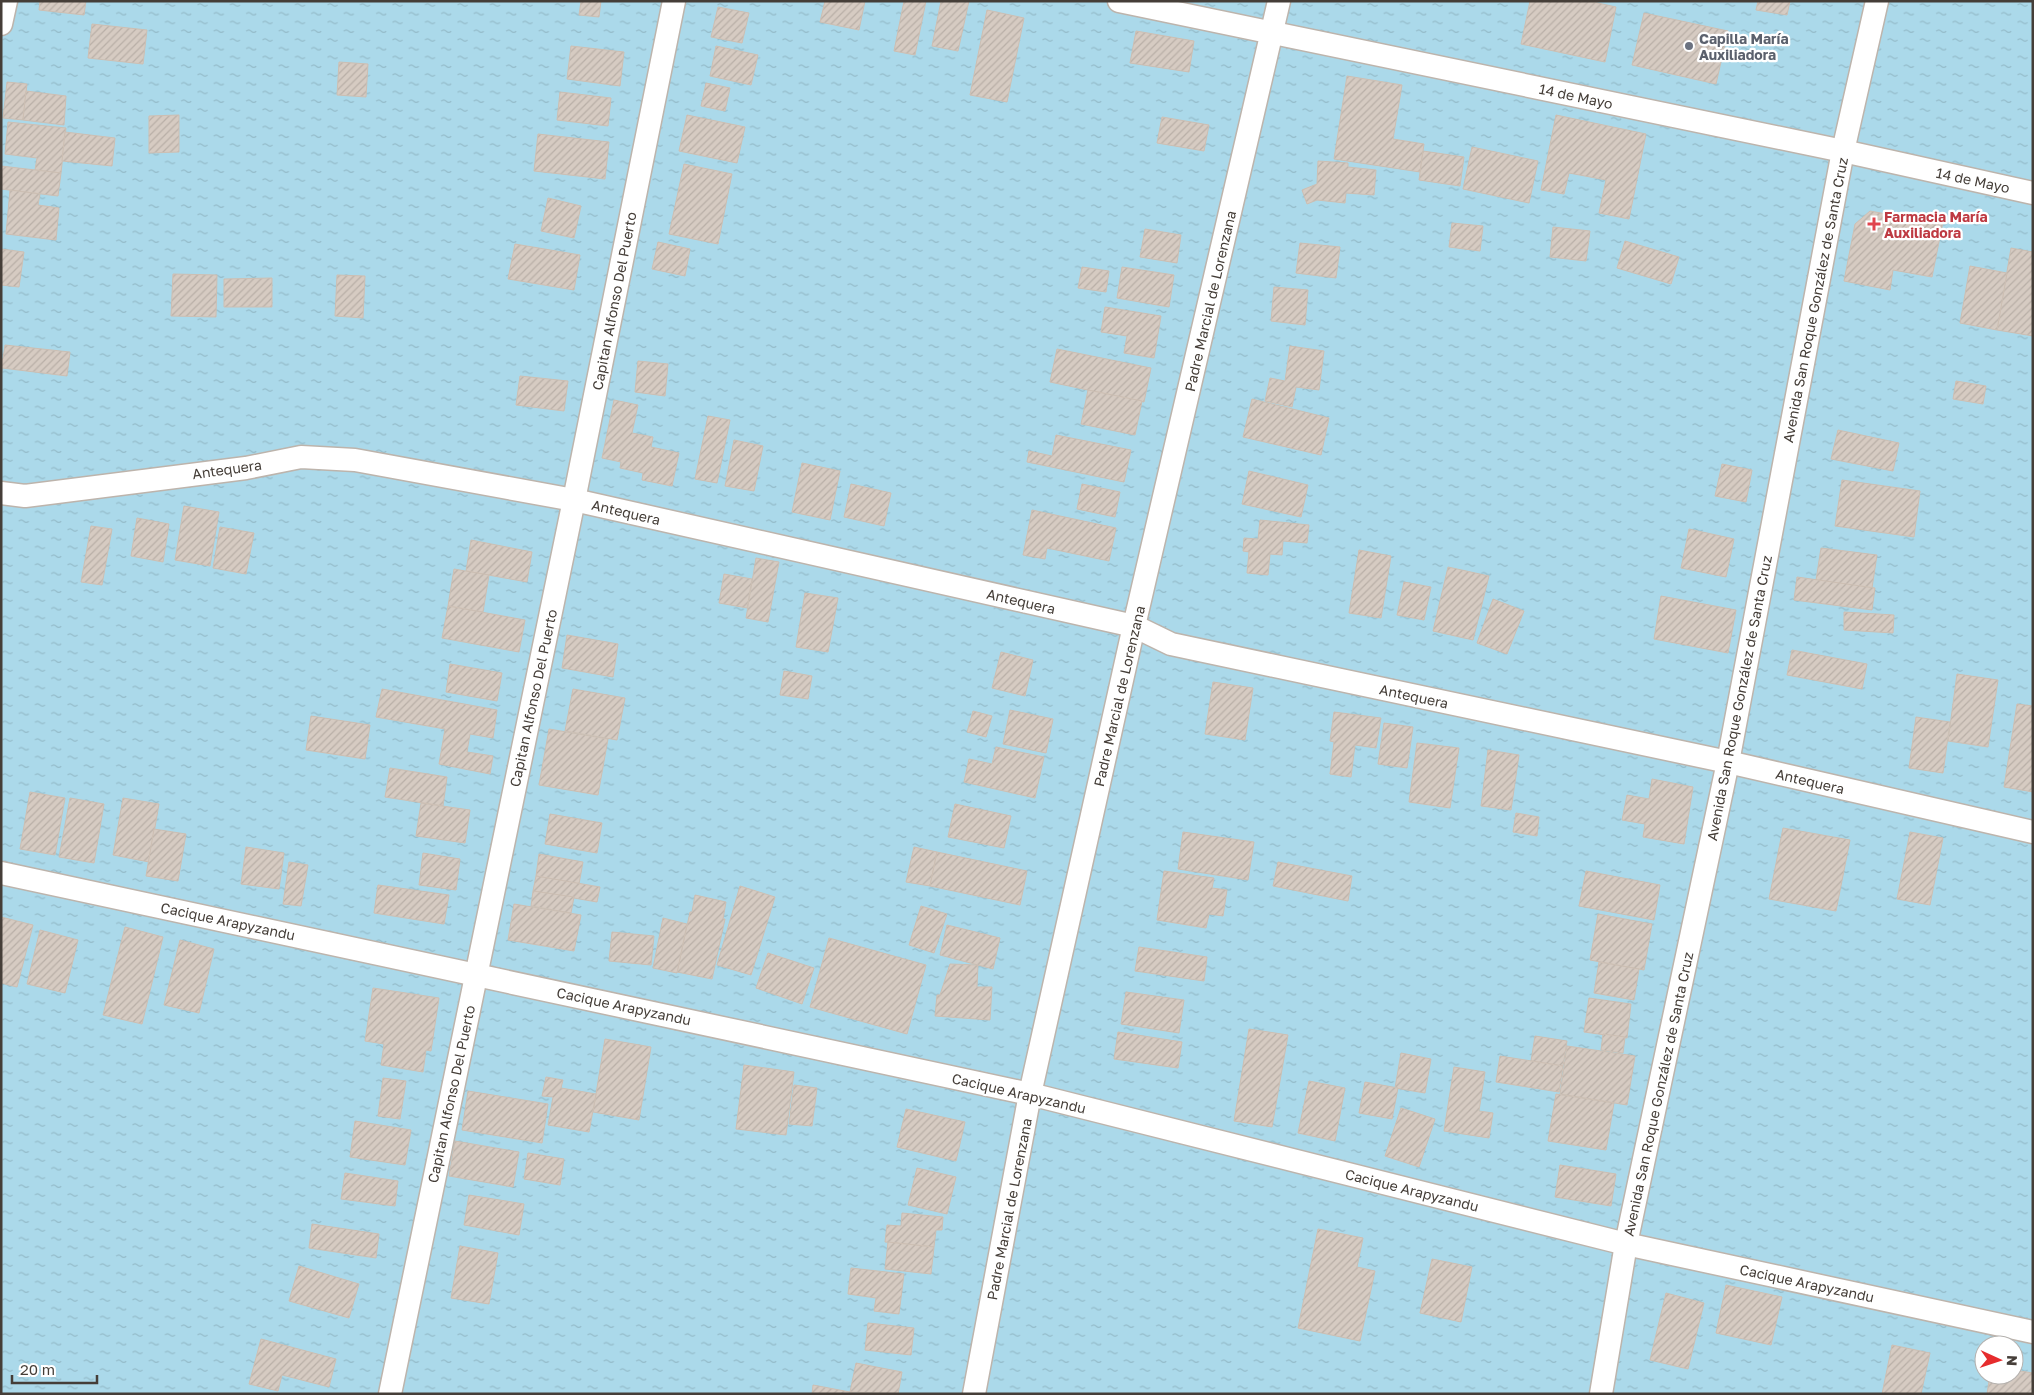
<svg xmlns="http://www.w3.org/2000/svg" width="2034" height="1395" font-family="'Golos Text',sans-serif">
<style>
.water{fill:url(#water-ripples);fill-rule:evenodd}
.building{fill:url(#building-hatch);stroke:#cdbfb3}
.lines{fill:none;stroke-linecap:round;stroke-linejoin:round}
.minor-casing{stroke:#bdb4ac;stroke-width:25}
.minor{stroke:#fff;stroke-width:22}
.worship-dot{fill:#6b7280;stroke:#fff;stroke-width:2}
.health-dot{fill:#e0444e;stroke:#fff;stroke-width:2}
.labels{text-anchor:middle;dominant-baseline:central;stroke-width:4.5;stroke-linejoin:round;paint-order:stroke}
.worship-label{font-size:14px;font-weight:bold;fill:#5b616d;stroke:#fff;text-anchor:start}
.street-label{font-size:14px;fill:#453e38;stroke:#fff}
.health-label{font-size:14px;font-weight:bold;fill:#be3a42;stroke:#fff;text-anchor:start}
</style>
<defs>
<pattern id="water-ripples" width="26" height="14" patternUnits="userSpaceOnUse" patternTransform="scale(1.25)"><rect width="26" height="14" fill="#abd9ea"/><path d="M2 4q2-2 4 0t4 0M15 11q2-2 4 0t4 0" fill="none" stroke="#94bbc9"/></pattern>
<pattern id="building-hatch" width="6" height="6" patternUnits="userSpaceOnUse" patternTransform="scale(1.25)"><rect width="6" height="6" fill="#d6cbc2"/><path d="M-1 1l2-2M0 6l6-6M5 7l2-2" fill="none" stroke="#b9afa7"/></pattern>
</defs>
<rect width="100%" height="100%" fill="#f3eee9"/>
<path class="water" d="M 1,1 L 2033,1 L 2033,1394 L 1,1394 ZM 1984,1345 L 2014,1345 L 2014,1375 L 1984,1375 Z"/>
<g class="building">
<path d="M 40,1 L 86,1 L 84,15 L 39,10 Z"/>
<path d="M 581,1 L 601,1 L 599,17 L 579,15 Z"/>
<path d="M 825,1 L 865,1 L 859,30 L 820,22 Z"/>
<path d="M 904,1 L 926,1 L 915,55 L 894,51 Z"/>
<path d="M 941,1 L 969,1 L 958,51 L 932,46 Z"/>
<path d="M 1530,1 L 1589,1 L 1616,7 L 1605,62 L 1521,44 Z"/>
<path d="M 1758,1 L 1790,1 L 1787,15 L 1756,10 Z"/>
<path d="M 718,7 L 749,13 L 742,43 L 711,37 Z"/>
<path d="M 987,10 L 1024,18 L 1007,102 L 970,95 Z"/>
<path d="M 1644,13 L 1728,31 L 1716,84 L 1632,65 Z"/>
<path d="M 92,24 L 147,30 L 143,64 L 88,58 Z"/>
<path d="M 1136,31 L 1194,41 L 1189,72 L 1130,63 Z"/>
<path d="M 571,46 L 624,52 L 620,86 L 567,79 Z"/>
<path d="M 716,46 L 758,55 L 751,85 L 710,76 Z"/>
<path d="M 339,62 L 368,64 L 366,97 L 337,95 Z"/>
<path d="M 1347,76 L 1402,85 L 1393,139 L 1424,144 L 1420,172 L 1334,159 Z"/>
<path d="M 7,82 L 27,84 L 23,120 L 3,118 Z"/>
<path d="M 706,83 L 730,88 L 725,111 L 701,106 Z"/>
<path d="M 26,91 L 66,96 L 64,125 L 23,120 Z"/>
<path d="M 560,92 L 611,98 L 608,126 L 557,120 Z"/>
<path d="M 179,115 L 179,152 L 149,153 L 149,116 Z"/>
<path d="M 687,115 L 745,127 L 737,163 L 679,151 Z"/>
<path d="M 1556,115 L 1646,134 L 1629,219 L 1599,213 L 1606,180 L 1569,173 L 1564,194 L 1541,190 Z"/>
<path d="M 1162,117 L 1209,125 L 1204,151 L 1157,143 Z"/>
<path d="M 8,122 L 66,128 L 61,173 L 35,170 L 37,158 L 5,154 Z"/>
<path d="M 65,132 L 115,138 L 112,166 L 62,161 Z"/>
<path d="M 538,134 L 609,142 L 605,179 L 534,171 Z"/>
<path d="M 1472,147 L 1538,161 L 1529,203 L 1463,189 Z"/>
<path d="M 1423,151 L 1464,157 L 1460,186 L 1419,180 Z"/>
<path d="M 1318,161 L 1348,163 L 1348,167 L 1376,170 L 1374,195 L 1346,193 L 1345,203 L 1317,200 L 1307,204 L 1302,190 L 1317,184 Z"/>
<path d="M 684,164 L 732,174 L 718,244 L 669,234 Z"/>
<path d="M 1,166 L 61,173 L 58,196 L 1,189 Z"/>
<path d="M 10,190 L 40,194 L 38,205 L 59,208 L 56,240 L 6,234 Z"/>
<path d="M 548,198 L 581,206 L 574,238 L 541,231 Z"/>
<path d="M 1870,211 L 1924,221 L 1925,214 L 1944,217 L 1932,277 L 1893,270 L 1890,290 L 1844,281 L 1855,224 Z"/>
<path d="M 1452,223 L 1483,226 L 1480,251 L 1449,247 Z"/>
<path d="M 1553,227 L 1590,231 L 1586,261 L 1550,257 Z"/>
<path d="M 1145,229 L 1181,235 L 1177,263 L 1140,257 Z"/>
<path d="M 1625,241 L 1679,257 L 1671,284 L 1617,268 Z"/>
<path d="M 658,242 L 690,249 L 685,276 L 652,269 Z"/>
<path d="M 1300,243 L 1340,247 L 1336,278 L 1296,273 Z"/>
<path d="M 515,244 L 580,255 L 574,290 L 508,279 Z"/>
<path d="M 2011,248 L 2033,252 L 2033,336 L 1997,330 Z"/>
<path d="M 1,249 L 24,252 L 19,287 L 1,285 Z"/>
<path d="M 1970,266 L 2007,273 L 1997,330 L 1960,323 Z"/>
<path d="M 1082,267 L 1109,271 L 1106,292 L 1078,288 Z"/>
<path d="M 1122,267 L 1174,275 L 1169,307 L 1117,298 Z"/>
<path d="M 173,274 L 217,275 L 216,317 L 171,316 Z"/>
<path d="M 337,275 L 365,276 L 363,318 L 335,316 Z"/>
<path d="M 272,278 L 272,307 L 224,307 L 224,279 Z"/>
<path d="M 1274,287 L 1308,290 L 1305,325 L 1271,321 Z"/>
<path d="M 1105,307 L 1161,316 L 1154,358 L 1124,353 L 1127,336 L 1101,332 Z"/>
<path d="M 5,345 L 70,352 L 67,376 L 2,368 L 1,379 L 1,359 L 3,359 Z"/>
<path d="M 1290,346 L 1324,351 L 1319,390 L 1296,387 L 1292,407 L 1265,401 L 1270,378 L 1285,381 Z"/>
<path d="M 1057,349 L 1151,368 L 1144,402 L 1050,382 Z"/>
<path d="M 638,361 L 668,364 L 665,396 L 635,392 Z"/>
<path d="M 520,376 L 568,381 L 564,411 L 516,405 Z"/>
<path d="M 1956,381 L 1986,386 L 1983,404 L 1953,399 Z"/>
<path d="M 1088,390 L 1142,401 L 1135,435 L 1081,424 Z"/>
<path d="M 1252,399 L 1329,418 L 1321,455 L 1243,437 Z"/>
<path d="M 614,400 L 638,405 L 632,433 L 653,437 L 651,447 L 679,453 L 672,486 L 642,480 L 643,473 L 620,468 L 621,462 L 602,458 Z"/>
<path d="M 708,416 L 730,420 L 717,483 L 695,479 Z"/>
<path d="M 1838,430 L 1899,443 L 1893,471 L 1831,459 Z"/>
<path d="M 1056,435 L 1131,450 L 1124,482 L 1027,462 L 1029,451 L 1052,456 Z"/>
<path d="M 734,440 L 763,446 L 754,491 L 725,486 Z"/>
<path d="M 802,463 L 840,471 L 830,520 L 792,512 Z"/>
<path d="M 1722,464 L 1752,470 L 1746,502 L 1715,496 Z"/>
<path d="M 1249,471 L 1308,485 L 1301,517 L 1242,504 Z"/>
<path d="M 1842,480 L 1920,491 L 1914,537 L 1835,526 Z"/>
<path d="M 851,484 L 891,493 L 884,526 L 844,517 Z"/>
<path d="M 1082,484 L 1120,492 L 1115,517 L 1077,509 Z"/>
<path d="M 184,506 L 219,512 L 210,566 L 175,560 Z"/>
<path d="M 1032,510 L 1116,528 L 1109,561 L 1047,548 L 1045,559 L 1023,555 Z"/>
<path d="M 137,518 L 169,524 L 163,562 L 131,556 Z"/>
<path d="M 1260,520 L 1309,525 L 1307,543 L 1283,541 L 1282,555 L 1270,554 L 1268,575 L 1247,573 L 1249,552 L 1243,551 L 1244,538 L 1258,539 Z"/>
<path d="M 91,526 L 112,529 L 102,585 L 81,582 Z"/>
<path d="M 220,527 L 254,533 L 246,574 L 213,568 Z"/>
<path d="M 1689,529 L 1734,539 L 1726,577 L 1681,568 Z"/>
<path d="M 471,540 L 532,552 L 527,582 L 466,571 Z"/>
<path d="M 1821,548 L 1877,555 L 1872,588 L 1816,580 Z"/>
<path d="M 1359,550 L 1391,556 L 1381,618 L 1349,613 Z"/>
<path d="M 756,558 L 779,562 L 768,622 L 746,618 Z"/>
<path d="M 1448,567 L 1489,576 L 1473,640 L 1433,631 Z"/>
<path d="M 454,569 L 489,575 L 483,612 L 448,606 Z"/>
<path d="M 724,574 L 752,579 L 747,608 L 719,603 Z"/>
<path d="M 1797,577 L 1875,588 L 1872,610 L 1794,600 Z"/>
<path d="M 1404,582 L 1431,587 L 1424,620 L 1397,615 Z"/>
<path d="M 805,593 L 838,598 L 828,652 L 796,647 Z"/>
<path d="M 1661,596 L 1736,610 L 1728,653 L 1654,639 Z"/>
<path d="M 1493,599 L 1524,611 L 1507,654 L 1477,643 Z"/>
<path d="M 448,606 L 525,620 L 519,652 L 442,638 Z"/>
<path d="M 1844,612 L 1894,615 L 1893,633 L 1844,630 Z"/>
<path d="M 567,635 L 618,644 L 613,677 L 562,668 Z"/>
<path d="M 1792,650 L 1867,664 L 1862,689 L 1787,675 Z"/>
<path d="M 1001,652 L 1033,660 L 1025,696 L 992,688 Z"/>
<path d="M 450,664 L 502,673 L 497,701 L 446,692 Z"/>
<path d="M 784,671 L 812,676 L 808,699 L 780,695 Z"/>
<path d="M 1957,674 L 1998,680 L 1988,747 L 1948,741 Z"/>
<path d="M 1213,682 L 1253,688 L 1245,740 L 1205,734 Z"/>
<path d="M 382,689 L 497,710 L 493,738 L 470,734 L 467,752 L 493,756 L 490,774 L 439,764 L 445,729 L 376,717 Z"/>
<path d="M 573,689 L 625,698 L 617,740 L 565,731 Z"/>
<path d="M 2017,704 L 2033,706 L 2033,792 L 2004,787 Z"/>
<path d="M 1010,710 L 1053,719 L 1046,753 L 1003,744 Z"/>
<path d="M 973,711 L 992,716 L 986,737 L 967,732 Z"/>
<path d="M 1334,712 L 1381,718 L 1376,748 L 1355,745 L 1351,777 L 1330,774 L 1334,742 L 1330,741 Z"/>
<path d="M 311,716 L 370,725 L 365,759 L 306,750 Z"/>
<path d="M 1916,717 L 1950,722 L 1943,773 L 1909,768 Z"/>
<path d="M 1384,723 L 1413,727 L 1407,768 L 1378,764 Z"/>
<path d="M 549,729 L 608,739 L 598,795 L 539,785 Z"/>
<path d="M 1417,743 L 1459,748 L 1450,808 L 1409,802 Z"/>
<path d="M 996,747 L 1044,757 L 1035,798 L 964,782 L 969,759 L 992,764 Z"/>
<path d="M 1488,750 L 1519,755 L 1511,810 L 1481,806 Z"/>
<path d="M 390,768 L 447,777 L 443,806 L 385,797 Z"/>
<path d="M 1652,779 L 1693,787 L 1684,844 L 1643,837 L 1645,824 L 1622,820 L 1627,795 L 1649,799 Z"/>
<path d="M 30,792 L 65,798 L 55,855 L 20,849 Z"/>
<path d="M 70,798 L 104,804 L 94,863 L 59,857 Z"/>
<path d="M 123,798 L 159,804 L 149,862 L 113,855 Z"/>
<path d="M 421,803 L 470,810 L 465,843 L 416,836 Z"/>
<path d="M 955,804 L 1011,816 L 1004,848 L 948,837 Z"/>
<path d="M 1516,813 L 1539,817 L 1537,836 L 1513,832 Z"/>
<path d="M 550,814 L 602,823 L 597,853 L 545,844 Z"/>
<path d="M 1783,828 L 1850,840 L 1836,911 L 1769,899 Z"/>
<path d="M 154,829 L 186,834 L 178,881 L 146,876 Z"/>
<path d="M 1183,832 L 1254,842 L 1248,880 L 1178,869 Z"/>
<path d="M 1910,832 L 1943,838 L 1930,905 L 1897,899 Z"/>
<path d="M 246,847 L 284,853 L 279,889 L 241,884 Z"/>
<path d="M 914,847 L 937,852 L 930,886 L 906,882 Z"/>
<path d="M 937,852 L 1027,871 L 1020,905 L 930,886 Z"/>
<path d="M 423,853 L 460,859 L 456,890 L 419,885 Z"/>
<path d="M 539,854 L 583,862 L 579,884 L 536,876 Z"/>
<path d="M 289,862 L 308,865 L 301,906 L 283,904 Z"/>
<path d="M 1278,862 L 1352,876 L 1348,901 L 1273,886 Z"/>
<path d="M 1164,871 L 1214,878 L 1212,888 L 1227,890 L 1223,916 L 1209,914 L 1206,928 L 1157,920 Z"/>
<path d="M 1586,871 L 1660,885 L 1654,920 L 1579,906 Z"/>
<path d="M 536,876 L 600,887 L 597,902 L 533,891 Z"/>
<path d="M 378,885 L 449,895 L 444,924 L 374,913 Z"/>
<path d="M 740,886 L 775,897 L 751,975 L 717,965 Z"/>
<path d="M 533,891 L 574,897 L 571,913 L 531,906 Z"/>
<path d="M 695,895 L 726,902 L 723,919 L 725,919 L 712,979 L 677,972 L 690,912 L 692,912 Z"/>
<path d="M 514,904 L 581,915 L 574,951 L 508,940 Z"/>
<path d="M 921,906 L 947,914 L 934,953 L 909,945 Z"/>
<path d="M 1598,914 L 1652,924 L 1644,970 L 1590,960 Z"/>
<path d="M 1,917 L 33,925 L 17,987 L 1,983 Z"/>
<path d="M 663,918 L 687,924 L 677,973 L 653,968 Z"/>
<path d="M 947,925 L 1000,938 L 993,969 L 940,955 Z"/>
<path d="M 125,927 L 163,937 L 142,1024 L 103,1015 Z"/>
<path d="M 40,930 L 78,940 L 65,993 L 27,984 Z"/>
<path d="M 612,932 L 654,936 L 651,965 L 609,961 Z"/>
<path d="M 829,938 L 926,965 L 907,1034 L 810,1007 Z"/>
<path d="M 180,940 L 214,949 L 199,1013 L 164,1005 Z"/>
<path d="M 1139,947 L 1207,957 L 1204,981 L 1135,971 Z"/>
<path d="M 768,953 L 814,968 L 802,1004 L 756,988 Z"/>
<path d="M 1599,962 L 1639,969 L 1634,1000 L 1594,993 Z"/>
<path d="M 950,964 L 978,965 L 977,987 L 992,987 L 990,1020 L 935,1016 L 937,995 L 940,995 Z"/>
<path d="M 373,988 L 439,998 L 431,1051 L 426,1050 L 423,1072 L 381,1065 L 384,1044 L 365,1041 Z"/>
<path d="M 1126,992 L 1184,1000 L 1179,1033 L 1121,1024 Z"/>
<path d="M 1589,998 L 1631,1004 L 1627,1038 L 1584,1032 Z"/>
<path d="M 1249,1029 L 1288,1035 L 1272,1127 L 1234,1121 Z"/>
<path d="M 1118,1032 L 1182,1042 L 1178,1068 L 1114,1059 Z"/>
<path d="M 1603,1034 L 1625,1037 L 1623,1053 L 1601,1050 Z"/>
<path d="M 1535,1036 L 1567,1041 L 1563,1066 L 1531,1061 Z"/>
<path d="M 605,1039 L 651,1047 L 639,1120 L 593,1112 Z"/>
<path d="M 1567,1046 L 1635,1056 L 1627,1105 L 1560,1094 Z"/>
<path d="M 1401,1053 L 1431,1059 L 1425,1093 L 1395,1088 Z"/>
<path d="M 1500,1056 L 1563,1066 L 1559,1092 L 1496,1082 Z"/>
<path d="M 744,1065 L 794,1072 L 786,1135 L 736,1129 Z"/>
<path d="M 1454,1067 L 1485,1072 L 1479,1111 L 1493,1113 L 1489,1138 L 1444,1131 Z"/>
<path d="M 546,1077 L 563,1080 L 561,1088 L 596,1094 L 589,1132 L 548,1125 L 553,1097 L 542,1096 Z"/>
<path d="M 383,1078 L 406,1081 L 400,1119 L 378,1116 Z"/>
<path d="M 1309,1081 L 1345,1088 L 1335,1141 L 1298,1133 Z"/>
<path d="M 1365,1082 L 1398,1088 L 1392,1119 L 1359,1113 Z"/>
<path d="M 794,1085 L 817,1088 L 812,1126 L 789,1124 Z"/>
<path d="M 468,1091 L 548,1104 L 542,1143 L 462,1130 Z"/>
<path d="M 1556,1094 L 1614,1103 L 1606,1150 L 1548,1141 Z"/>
<path d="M 1401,1108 L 1435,1119 L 1419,1167 L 1385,1156 Z"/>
<path d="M 906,1109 L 965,1122 L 956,1161 L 897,1147 Z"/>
<path d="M 355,1121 L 411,1130 L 405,1165 L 350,1157 Z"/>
<path d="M 455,1141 L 519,1152 L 513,1187 L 449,1176 Z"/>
<path d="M 528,1153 L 564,1159 L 560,1185 L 524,1179 Z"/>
<path d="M 1560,1165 L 1616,1174 L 1611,1206 L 1555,1197 Z"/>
<path d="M 917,1168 L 956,1177 L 947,1214 L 908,1205 Z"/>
<path d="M 345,1173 L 398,1181 L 395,1206 L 341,1199 Z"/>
<path d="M 469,1195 L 524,1204 L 519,1235 L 464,1225 Z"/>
<path d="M 902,1213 L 943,1217 L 942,1230 L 936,1230 L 934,1247 L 885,1242 L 887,1225 L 901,1226 Z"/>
<path d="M 312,1224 L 379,1234 L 376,1258 L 309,1248 Z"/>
<path d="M 1318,1229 L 1363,1238 L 1357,1267 L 1375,1271 L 1360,1341 L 1298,1328 Z"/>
<path d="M 888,1242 L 934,1247 L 931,1274 L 885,1269 Z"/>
<path d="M 460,1246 L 498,1253 L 489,1304 L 451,1298 Z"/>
<path d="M 1432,1259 L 1472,1267 L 1461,1322 L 1420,1313 Z"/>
<path d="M 299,1266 L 359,1284 L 349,1318 L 289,1301 Z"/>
<path d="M 851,1268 L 904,1274 L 899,1314 L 874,1311 L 876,1298 L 848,1294 Z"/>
<path d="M 1726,1285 L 1782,1297 L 1771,1345 L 1716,1333 Z"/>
<path d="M 1666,1293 L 1704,1303 L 1688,1369 L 1650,1360 Z"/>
<path d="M 868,1323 L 914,1328 L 911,1355 L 865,1350 Z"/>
<path d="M 261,1339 L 336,1359 L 329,1387 L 282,1375 L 278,1391 L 249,1384 Z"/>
<path d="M 1892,1345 L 1930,1353 L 1921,1394 L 1882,1394 Z"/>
<path d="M 856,1363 L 902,1372 L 898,1394 L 850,1392 Z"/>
<path d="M 2014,1370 L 2033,1373 L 2033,1394 L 1987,1394 L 1990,1375 L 2014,1375 Z"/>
<path d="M 813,1385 L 850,1392 L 858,1394 L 812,1394 Z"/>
</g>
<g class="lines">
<g class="minor-casing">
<g id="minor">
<path d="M 1119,1 L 1843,151 L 2033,193"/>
<path d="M 1,24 L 6,1"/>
<path d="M 1,493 L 25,496 L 246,468 L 301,457 L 355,460 L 574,500 L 1134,626 L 1171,644 L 1728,762 L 2033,832"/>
<path d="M 1,873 L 1030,1094 L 1626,1244 L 2033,1332"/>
<path d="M 390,1394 L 574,500 L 674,1"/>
<path d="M 974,1394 L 1030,1094 L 1134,626 L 1279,1"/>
<path d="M 1601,1394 L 1626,1244 L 1728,762 L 1843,151 L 1877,1"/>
</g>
</g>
<use href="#minor" class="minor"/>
</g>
<circle class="worship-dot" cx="1689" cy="46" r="5"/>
<path class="health-dot" d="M1871.5 216.5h5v5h5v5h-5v5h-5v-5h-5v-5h5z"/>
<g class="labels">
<g class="worship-label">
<text x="1699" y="38">Capilla María<tspan x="1699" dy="16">Auxiliadora</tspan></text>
</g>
<g class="street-label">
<text transform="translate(1576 96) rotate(12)">14 de Mayo</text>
<text transform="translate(1973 180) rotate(12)">14 de Mayo</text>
<text transform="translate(1815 300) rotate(-79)">Avenida San Roque González de Santa Cruz</text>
<text transform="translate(614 301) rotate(-79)">Capitan Alfonso Del Puerto</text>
<text transform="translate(1210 301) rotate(-77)">Padre Marcial de Lorenzana</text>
<text transform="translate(227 469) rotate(-8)">Antequera</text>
<text transform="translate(626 512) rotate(13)">Antequera</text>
<text transform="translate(1021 601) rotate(13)">Antequera</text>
<text transform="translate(1119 696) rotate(-77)">Padre Marcial de Lorenzana</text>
<text transform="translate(1414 696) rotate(12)">Antequera</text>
<text transform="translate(533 698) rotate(-78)">Capitan Alfonso Del Puerto</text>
<text transform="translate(1739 698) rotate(-79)">Avenida San Roque González de Santa Cruz</text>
<text transform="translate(1810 781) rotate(13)">Antequera</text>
<text transform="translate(228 921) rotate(12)">Cacique Arapyzandu</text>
<text transform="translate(624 1006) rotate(12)">Cacique Arapyzandu</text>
<text transform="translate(1019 1093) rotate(13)">Cacique Arapyzandu</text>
<text transform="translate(451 1094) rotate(-78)">Capitan Alfonso Del Puerto</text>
<text transform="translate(1658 1094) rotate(-78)">Avenida San Roque González de Santa Cruz</text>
<text transform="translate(1412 1190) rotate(14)">Cacique Arapyzandu</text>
<text transform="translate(1009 1209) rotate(-79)">Padre Marcial de Lorenzana</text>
<text transform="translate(1807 1283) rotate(12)">Cacique Arapyzandu</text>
</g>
<g class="health-label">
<text x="1884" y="216">Farmacia María<tspan x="1884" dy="16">Auxiliadora</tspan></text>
</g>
</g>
<rect width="2034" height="1395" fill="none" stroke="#453e38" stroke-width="5"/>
<g transform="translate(1999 1360) rotate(93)"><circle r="24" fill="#ffffff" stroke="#b5b2af"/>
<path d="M0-4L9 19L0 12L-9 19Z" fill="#e62c2d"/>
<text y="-8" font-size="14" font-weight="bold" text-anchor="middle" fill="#453e38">N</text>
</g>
<path d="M12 1375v8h85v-8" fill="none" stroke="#453e38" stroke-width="2.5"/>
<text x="20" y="1375" font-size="15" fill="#453e38" stroke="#ffffff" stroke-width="4" paint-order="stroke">20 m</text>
</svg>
